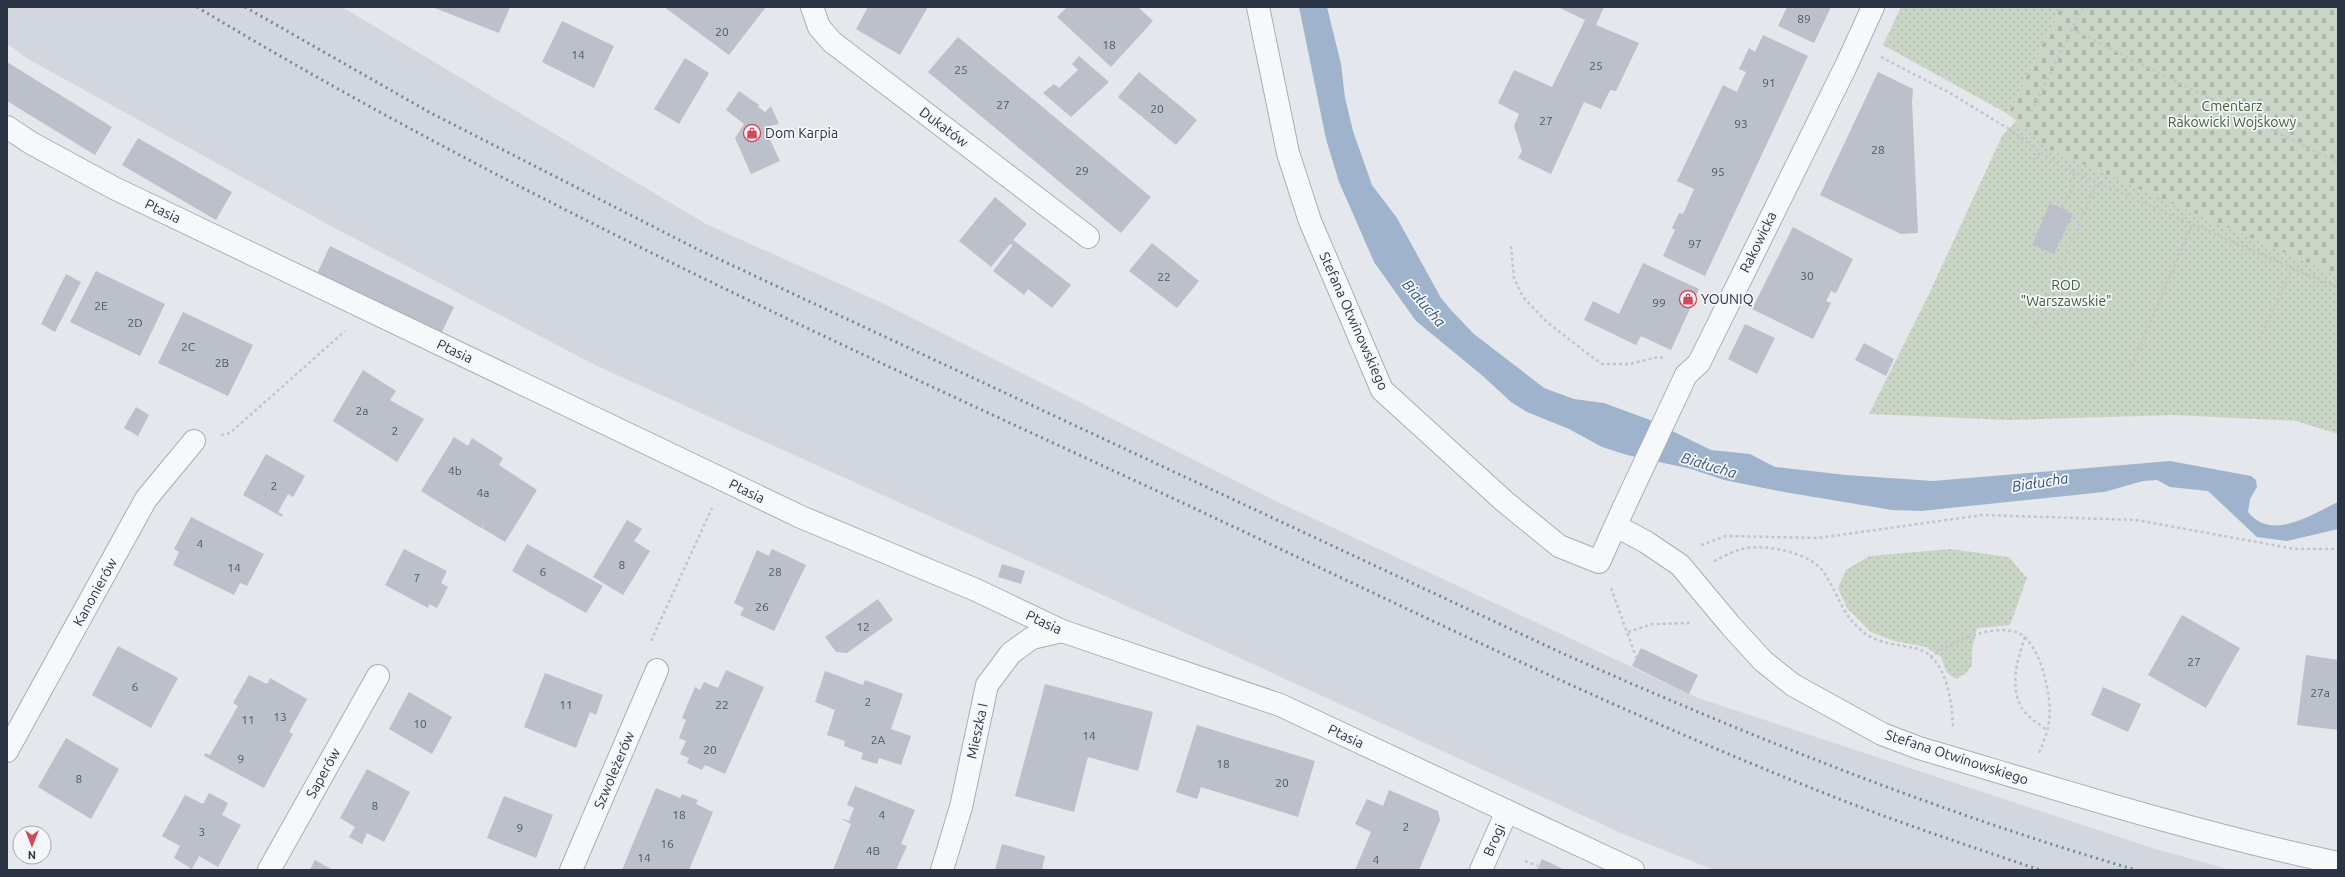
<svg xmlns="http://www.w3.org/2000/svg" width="2345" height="877" font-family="Ubuntu,sans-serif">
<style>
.built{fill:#d2d6de}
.green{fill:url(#green-dots)}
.cemetery{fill:url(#cemetery-stones)}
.water{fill:#9fb4cc}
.building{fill:#bbc0ca}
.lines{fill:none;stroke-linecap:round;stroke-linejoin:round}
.pedestrian-casing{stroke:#a9aeb7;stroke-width:24}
.minor-casing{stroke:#a9aeb7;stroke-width:24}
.path{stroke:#c2c5cb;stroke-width:2.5;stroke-dasharray:3 3;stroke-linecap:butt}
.pedestrian{stroke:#f7f8fa;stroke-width:22}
.minor{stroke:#f7f8fa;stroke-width:22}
.rail{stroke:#7d8696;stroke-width:3;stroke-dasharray:2 4;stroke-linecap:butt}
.labels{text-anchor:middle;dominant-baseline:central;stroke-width:3.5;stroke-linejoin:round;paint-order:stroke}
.number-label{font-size:12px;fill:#4f5766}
.park-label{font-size:14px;fill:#3f6138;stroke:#f4f6f9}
.street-label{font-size:14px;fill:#2b3445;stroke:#f4f6f9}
.poi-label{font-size:14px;fill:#2b3445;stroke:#f4f6f9;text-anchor:start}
.water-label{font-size:15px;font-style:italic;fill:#34527a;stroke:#f4f6f9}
</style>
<defs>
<pattern id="green-dots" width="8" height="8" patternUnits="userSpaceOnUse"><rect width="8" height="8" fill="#c9d6c5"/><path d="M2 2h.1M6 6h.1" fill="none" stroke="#adb8ab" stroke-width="1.8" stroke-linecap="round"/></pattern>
<pattern id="cemetery-stones" width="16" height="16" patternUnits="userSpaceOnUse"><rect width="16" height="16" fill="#c9d6c5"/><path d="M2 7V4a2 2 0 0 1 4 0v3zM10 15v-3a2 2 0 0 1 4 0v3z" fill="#adb8ab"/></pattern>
</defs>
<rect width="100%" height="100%" fill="#e4e7ec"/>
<path class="built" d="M 7,7 L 342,7 L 706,224 L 880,302 L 1280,503 L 1698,698 L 2152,848 L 2231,870 L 1714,870 L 1621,833 L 1011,553 L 595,365 L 329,225 L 28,59 L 7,43 Z"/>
<g class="green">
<path d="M 1901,7 L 2061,7 L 2008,114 L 1883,45 Z"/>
<path d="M 2016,121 L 2048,149 L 2338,276 L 2338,434 L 2296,421 L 2174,415 L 2010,420 L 1869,414 L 1928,296 L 2002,136 Z"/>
<path d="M 1951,549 L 2009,557 L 2027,578 L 2010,625 L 1977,628 L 1972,650 L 1972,665 L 1966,673 L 1956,679 L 1947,673 L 1941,657 L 1926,647 L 1894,641 L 1871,632 L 1847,608 L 1838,588 L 1846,570 L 1869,556 Z"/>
</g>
<path class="cemetery" d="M 2061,7 L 2338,7 L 2338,276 L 2048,149 L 2008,114 Z"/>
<path class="water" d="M 1299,7 L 1327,7 L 1341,64 L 1345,98 L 1353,131 L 1372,185 L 1397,218 L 1441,298 L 1451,310 L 1474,334 L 1544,388 L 1574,399 L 1604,403 L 1650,420 L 1711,450 L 1750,454 L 1775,467 L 1846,475 L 1933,481 L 2170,461 L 2251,476 L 2256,480 L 2257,487 L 2250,499 L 2248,512 C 2272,542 2312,514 2338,502 L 2338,529 L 2287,541 L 2257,537 L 2208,491 L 2170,487 L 2157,480 L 2143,481 L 2104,492 L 1921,511 L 1892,510 L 1784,492 L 1724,480 L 1691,469 L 1627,455 L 1602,447 L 1569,429 L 1527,412 L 1511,402 L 1484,377 L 1416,321 L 1374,262 L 1339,182 L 1326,139 Z"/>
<g class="building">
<path d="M 432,7 L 510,7 L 499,33 Z"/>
<path d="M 664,7 L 766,7 L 729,55 Z"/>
<path d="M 868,7 L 928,7 L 900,55 L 856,29 Z"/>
<path d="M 1067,7 L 1138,7 L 1153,21 L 1111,67 L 1057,17 Z"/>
<path d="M 1558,7 L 1604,7 L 1596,25 L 1639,43 L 1616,91 L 1610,90 L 1601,109 L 1584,102 L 1551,174 L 1518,158 L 1522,151 L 1514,126 L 1519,114 L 1498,103 L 1514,70 L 1552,87 L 1585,20 Z"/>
<path d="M 1787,7 L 1831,7 L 1814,43 L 1778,26 Z"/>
<path d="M 562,21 L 614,46 L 594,88 L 542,62 Z"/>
<path d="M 1763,35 L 1808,56 L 1705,276 L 1663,256 L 1675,230 L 1672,228 L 1679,213 L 1683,214 L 1694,189 L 1677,181 L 1723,85 L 1737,92 L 1746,72 L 1739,69 L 1749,48 L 1755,52 Z"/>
<path d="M 958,37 L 1151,197 L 1121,233 L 928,72 Z"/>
<path d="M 1079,56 L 1109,82 L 1071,117 L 1043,93 L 1054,84 L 1059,88 L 1078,70 L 1072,64 Z"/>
<path d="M 685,58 L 709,73 L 679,124 L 654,109 Z"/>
<path d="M 7,62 L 112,127 L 95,155 L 7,101 Z"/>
<path d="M 1139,72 L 1197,120 L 1176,145 L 1118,97 Z"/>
<path d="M 1878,72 L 1913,89 L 1912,102 L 1918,233 L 1901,234 L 1820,195 Z"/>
<path d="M 739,91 L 759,105 L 758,107 L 765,112 L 771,106 L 779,124 L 764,127 L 780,161 L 751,174 L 735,138 L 744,124 L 726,110 Z"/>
<path d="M 138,138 L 232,192 L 216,220 L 122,165 Z"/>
<path d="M 995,197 L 1027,224 L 1013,240 L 1071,285 L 1052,308 L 1028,289 L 1024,295 L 993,271 L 1013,245 L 1010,244 L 991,267 L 959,241 Z"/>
<path d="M 2050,203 L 2073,214 L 2054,254 L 2032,245 Z"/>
<path d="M 1793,227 L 1853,259 L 1836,293 L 1831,291 L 1826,301 L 1831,303 L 1813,339 L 1752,309 Z"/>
<path d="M 1152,243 L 1199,281 L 1177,308 L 1129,271 Z"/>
<path d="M 330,246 L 454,307 L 439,338 L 315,278 Z"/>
<path d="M 1643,263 L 1699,289 L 1671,350 L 1641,336 L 1636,345 L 1584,320 L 1593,301 L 1619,314 Z"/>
<path d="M 96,271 L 165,304 L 140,356 L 70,322 Z"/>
<path d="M 66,274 L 81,282 L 55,332 L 41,324 Z"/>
<path d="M 183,312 L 253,345 L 228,396 L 158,363 Z"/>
<path d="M 1745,324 L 1775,338 L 1757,374 L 1728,359 Z"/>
<path d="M 1864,343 L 1894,359 L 1886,376 L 1855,360 Z"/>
<path d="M 363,370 L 396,391 L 390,400 L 424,419 L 397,462 L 333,421 Z"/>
<path d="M 136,407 L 149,415 L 138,436 L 124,428 Z"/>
<path d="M 454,437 L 468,446 L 472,438 L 503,458 L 499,465 L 537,490 L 505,542 L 482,528 L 485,523 L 481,528 L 421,491 Z"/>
<path d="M 266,454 L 305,476 L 293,497 L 288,494 L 278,512 L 283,515 L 282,517 L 243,495 Z"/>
<path d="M 191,517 L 264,554 L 247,586 L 240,583 L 234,595 L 173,565 L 179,552 L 174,549 Z"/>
<path d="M 627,520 L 642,529 L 634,541 L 650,551 L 623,595 L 593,577 Z"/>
<path d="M 527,544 L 603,586 L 586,613 L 512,571 Z"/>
<path d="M 404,549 L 447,571 L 441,583 L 448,587 L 437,608 L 429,604 L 428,608 L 385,585 Z"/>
<path d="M 772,549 L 806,565 L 774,631 L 740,615 L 744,608 L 734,603 L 757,550 L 769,556 Z"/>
<path d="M 1002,564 L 1025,571 L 1021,584 L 998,577 Z"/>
<path d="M 878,599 L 893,620 L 847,653 L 836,652 L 825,637 Z"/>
<path d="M 2182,615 L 2240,648 L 2206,708 L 2148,675 Z"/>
<path d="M 118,646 L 178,678 L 151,728 L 92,695 Z"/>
<path d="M 1641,648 L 1698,675 L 1689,694 L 1632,666 Z"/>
<path d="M 2306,655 L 2338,660 L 2338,730 L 2297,725 Z"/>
<path d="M 726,670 L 764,687 L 725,774 L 705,765 L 702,770 L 687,763 L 689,758 L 680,754 L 686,741 L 679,738 L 686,720 L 682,718 L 695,687 L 700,690 L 704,682 L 718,688 Z"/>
<path d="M 825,671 L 863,685 L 865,680 L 903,694 L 891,729 L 911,736 L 901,765 L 879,758 L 877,764 L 861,759 L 863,753 L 844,746 L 845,741 L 827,735 L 835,710 L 815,702 Z"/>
<path d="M 545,673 L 603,695 L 596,715 L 590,712 L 576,748 L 524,727 Z"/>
<path d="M 249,675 L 267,684 L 270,678 L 307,699 L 289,732 L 293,734 L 264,788 L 204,756 L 205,753 L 210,755 L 238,706 L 233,703 Z"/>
<path d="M 1045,684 L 1153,712 L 1138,771 L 1088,757 L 1074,812 L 1015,796 Z"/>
<path d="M 2103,687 L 2141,704 L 2128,732 L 2091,715 Z"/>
<path d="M 409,692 L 452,717 L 432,754 L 389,729 Z"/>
<path d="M 1197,725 L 1315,761 L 1298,817 L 1201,787 L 1197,799 L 1176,792 Z"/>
<path d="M 66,738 L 119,769 L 91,819 L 38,787 Z"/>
<path d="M 367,769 L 410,792 L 384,842 L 367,833 L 362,844 L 349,837 L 355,827 L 340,818 Z"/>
<path d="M 855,786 L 915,810 L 901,844 L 907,846 L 896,870 L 833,870 L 851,824 L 840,818 L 849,821 L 854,808 L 847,805 Z"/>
<path d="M 656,788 L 680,798 L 682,794 L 698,800 L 696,804 L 713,812 L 689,870 L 622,870 Z"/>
<path d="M 1389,790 L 1438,811 L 1440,820 L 1419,870 L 1355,870 L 1371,832 L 1355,824 L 1367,799 L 1383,806 Z"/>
<path d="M 209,793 L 228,803 L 222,815 L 241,825 L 218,867 L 199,856 L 192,869 L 174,858 L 180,846 L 162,836 L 185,795 L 203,804 Z"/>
<path d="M 504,796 L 553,815 L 536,858 L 487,838 Z"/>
<path d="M 1002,844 L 1045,856 L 1042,870 L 995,870 Z"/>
<path d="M 1542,859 L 1565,870 L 1537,870 Z"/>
<path d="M 315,860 L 333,870 L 310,870 Z"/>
</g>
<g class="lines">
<g class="pedestrian-casing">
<path id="pedestrian" d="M 1624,507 L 1686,375"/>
</g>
<g class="minor-casing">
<g id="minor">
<path d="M 812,7 L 819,27 L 832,42 L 1088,237"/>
<path d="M 1258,7 L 1288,153 L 1310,221 L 1382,390 L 1504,501 L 1559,546 L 1599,562 L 1624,507"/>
<path d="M 7,127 L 31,143 L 114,188 L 801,517 L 976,590 L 1062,631 L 1280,705 L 1633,870"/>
<path d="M 1686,375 L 1699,363 L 1846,66 L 1873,7"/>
<path d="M 1616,526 L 1646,542 L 1680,565 L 1731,626 L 1763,661 L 1793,685 L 1882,734 L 1919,748 C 2058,789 2196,833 2338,863"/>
<path d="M 7,751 L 146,499 L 194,441"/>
<path d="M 269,870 L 378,676"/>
<path d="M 571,870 L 657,670"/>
<path d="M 942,870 L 961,807 L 987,685 L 1011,653 L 1032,638 L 1062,631"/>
<path d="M 1481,870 L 1507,811"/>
</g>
</g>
<g class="path">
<path d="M 2072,29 L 2338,163"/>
<path d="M 1881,57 L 1950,93 L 2009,129 L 2060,166 L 2338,288"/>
<path d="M 2031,112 L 2083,7"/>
<path d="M 2034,160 L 2040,153"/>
<path d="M 2062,209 L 2072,189 L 2071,181 L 2075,172"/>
<path d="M 1511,246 L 1514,278 L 1523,297 L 1547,322 L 1584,351 L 1602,364 L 1630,364 L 1658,357 L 1663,358"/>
<path d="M 2033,330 L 2097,183"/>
<path d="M 2259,339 L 2292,268"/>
<path d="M 2129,372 L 2192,225"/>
<path d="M 221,435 L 230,433 L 345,331"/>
<path d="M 1701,545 L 1726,536 L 1818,538 L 1982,515 L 2136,520 L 2295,549 L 2338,549"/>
<path d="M 1714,561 C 1723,557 1733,551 1742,549 C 1765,543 1813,553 1825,574 C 1839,596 1842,615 1863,632 C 1879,645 1900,644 1918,649 C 1947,658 1952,702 1953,728"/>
<path d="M 1611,588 L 1636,657"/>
<path d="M 1628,632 L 1652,624 L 1690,623"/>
<path d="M 2025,637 C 2017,660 2010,684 2021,707 C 2026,716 2039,724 2047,730"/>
<path d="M 651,641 L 712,508"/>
<path d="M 1930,657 C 1952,643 1988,624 2016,632 C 2040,639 2053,699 2049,721 C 2048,732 2043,743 2039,753"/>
<path d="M 1525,861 L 1538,866"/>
</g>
<use href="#pedestrian" class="pedestrian"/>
<use href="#minor" class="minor"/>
<g class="rail">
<path d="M 197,7 C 507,194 837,343 1166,495 C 1382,596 1597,703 1819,791 C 1891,820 1966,845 2040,870"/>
<path d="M 245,7 L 429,112 L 695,248 L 1564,654 C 1751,737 1940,813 2136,870"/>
</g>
</g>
<defs>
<g id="shop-ring" transform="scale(0.9)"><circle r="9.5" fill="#f4f6f9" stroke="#d1495b" stroke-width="1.5"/><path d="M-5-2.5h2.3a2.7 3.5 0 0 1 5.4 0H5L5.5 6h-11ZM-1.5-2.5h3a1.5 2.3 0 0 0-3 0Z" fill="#d1495b"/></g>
</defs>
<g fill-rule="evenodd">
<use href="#shop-ring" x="752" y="133"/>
<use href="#shop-ring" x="1688" y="299"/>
</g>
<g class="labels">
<g class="number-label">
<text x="1804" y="18">89</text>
<text x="722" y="31">20</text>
<text x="1109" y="44">18</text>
<text x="578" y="54">14</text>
<text x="1596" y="65">25</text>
<text x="961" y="69">25</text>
<text x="1769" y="82">91</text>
<text x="1003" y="104">27</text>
<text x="1157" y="108">20</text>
<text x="1546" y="120">27</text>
<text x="1741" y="123">93</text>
<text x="1878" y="149">28</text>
<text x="1082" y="170">29</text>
<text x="1718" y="171">95</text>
<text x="1695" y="243">97</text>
<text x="1807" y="275">30</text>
<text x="1164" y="276">22</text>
<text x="1659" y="302">99</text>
<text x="101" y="305">2E</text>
<text x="135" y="322">2D</text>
<text x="188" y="346">2C</text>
<text x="222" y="362">2B</text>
<text x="362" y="410">2a</text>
<text x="395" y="430">2</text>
<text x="455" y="470">4b</text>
<text x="274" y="485">2</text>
<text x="483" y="492">4a</text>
<text x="200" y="543">4</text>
<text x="622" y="564">8</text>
<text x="234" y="567">14</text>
<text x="543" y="571">6</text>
<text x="775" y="571">28</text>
<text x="417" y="577">7</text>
<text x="762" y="606">26</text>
<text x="863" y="626">12</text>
<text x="2194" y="661">27</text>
<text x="135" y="686">6</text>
<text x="2320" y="692">27a</text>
<text x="868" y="701">2</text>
<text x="566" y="704">11</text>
<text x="722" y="704">22</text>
<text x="280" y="716">13</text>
<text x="248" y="719">11</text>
<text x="420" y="723">10</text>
<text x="1089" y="735">14</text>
<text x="878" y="739">2A</text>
<text x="710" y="749">20</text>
<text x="241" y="758">9</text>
<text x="1223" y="763">18</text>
<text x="79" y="778">8</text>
<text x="1282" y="782">20</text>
<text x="375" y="805">8</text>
<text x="679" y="814">18</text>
<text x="882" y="814">4</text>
<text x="1406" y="826">2</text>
<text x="520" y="827">9</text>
<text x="202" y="831">3</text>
<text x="667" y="843">16</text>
<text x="873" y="850">4B</text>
<text x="644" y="857">14</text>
<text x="1376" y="859">4</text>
</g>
<g class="park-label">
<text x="2232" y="106">Cmentarz<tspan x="2232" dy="16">Rakowicki Wojskowy</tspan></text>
<text x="2066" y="285">ROD<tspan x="2066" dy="16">"Warszawskie"</tspan></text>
</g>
<g class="street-label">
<text transform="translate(944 127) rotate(37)">Dukatów</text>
<text transform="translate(163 211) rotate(26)">Ptasia</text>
<text transform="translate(1758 242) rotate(-64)">Rakowicka</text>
<text transform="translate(1354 321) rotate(66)">Stefana Otwinowskiego</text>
<text transform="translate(455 351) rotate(25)">Ptasia</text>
<text transform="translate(747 491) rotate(26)">Ptasia</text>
<text transform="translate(95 592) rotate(-61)">Kanonierów</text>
<text transform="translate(1044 622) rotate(25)">Ptasia</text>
<text transform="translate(977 731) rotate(-78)">Mieszka I</text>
<text transform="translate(1346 736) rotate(25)">Ptasia</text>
<text transform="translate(1957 757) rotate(18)">Stefana Otwinowskiego</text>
<text transform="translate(614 770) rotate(-67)">Szwoleżerów</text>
<text transform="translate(323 773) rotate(-61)">Saperów</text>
<text transform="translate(1494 840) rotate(-66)">Brogi</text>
</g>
<g class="poi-label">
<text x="765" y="133">Dom Karpia</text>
<text x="1701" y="299">YOUNIQ</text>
</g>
<g class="water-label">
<text transform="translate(1424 303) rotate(49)">Białucha</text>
<text transform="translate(1709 465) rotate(17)">Białucha</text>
<text transform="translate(2040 482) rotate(-9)">Białucha</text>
</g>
</g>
<rect width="2345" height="877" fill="none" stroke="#2b3445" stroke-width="16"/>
<g transform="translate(32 845) rotate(180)"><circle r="19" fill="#f4f6f9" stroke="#a4a8b1"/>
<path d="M0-3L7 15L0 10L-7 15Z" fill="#d1495b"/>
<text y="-6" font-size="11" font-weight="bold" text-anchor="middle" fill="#2b3445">N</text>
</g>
</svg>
